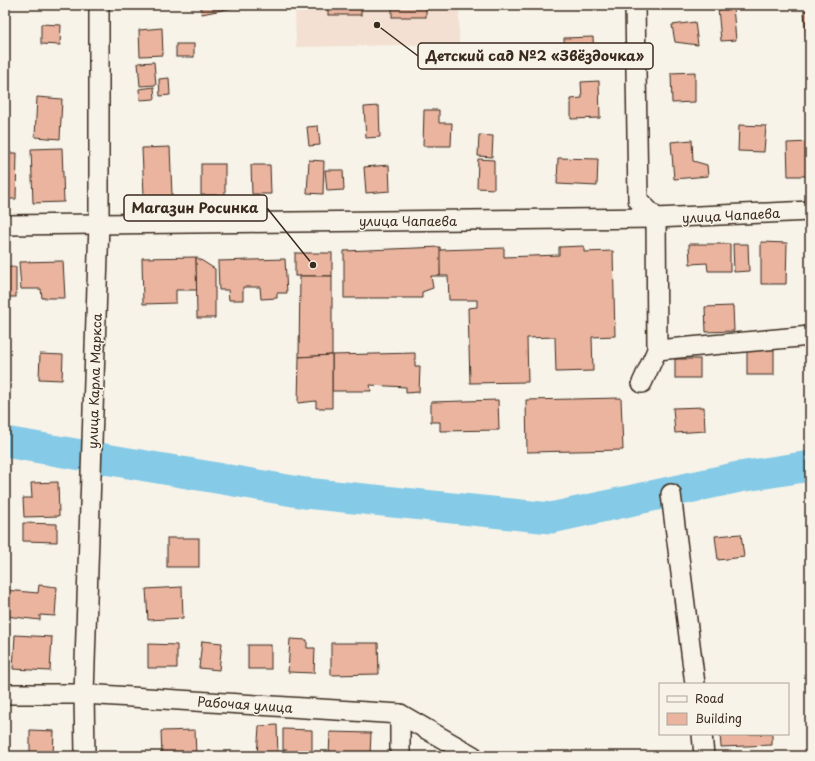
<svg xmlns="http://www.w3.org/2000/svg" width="815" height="761" font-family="'Playpen Sans',sans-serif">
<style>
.built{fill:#f3e0d2}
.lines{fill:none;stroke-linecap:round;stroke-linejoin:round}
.river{stroke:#85cae7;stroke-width:31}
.building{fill:#eab49f;stroke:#3b2a1e}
.minor-casing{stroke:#3b2a1e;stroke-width:22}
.minor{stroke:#f7f3e8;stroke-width:19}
.labels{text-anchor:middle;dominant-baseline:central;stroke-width:3;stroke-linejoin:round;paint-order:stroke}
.street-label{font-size:13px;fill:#3b2a1e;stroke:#f7f3e8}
.leader{fill:none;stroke:#3b2a1e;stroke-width:1.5}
.callout-dot{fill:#3b2a1e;stroke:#f7f3e8;stroke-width:1.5}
.callout{fill:#f7f3e8;stroke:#3b2a1e;stroke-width:1.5}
.callout-label{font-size:14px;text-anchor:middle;font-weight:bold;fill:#3b2a1e}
</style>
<rect width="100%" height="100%" fill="#f7f3e8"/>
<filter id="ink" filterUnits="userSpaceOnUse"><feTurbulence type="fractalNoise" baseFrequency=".025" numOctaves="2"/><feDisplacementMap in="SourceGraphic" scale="8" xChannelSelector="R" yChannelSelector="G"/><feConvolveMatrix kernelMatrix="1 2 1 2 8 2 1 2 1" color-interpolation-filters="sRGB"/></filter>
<g filter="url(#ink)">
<path class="built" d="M 295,5 L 459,5 L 459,44 L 296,47 Z"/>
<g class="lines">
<path class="river" d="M 5,442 L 305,493 L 551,518 L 739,477 L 810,466"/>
</g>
<g class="building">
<path d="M 200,5 L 236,5 L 237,7 L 202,14 Z"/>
<rect x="328" y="5" width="33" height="10"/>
<rect x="392" y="5" width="34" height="12"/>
<path d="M 733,7 L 736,40 L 721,41 L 718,8 Z"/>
<path d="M 810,10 L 810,38 L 806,38 L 804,11 Z"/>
<path d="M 695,22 L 698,45 L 675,42 L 672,25 Z"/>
<path d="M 41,24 L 61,25 L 60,45 L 41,44 Z"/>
<path d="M 162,28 L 163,55 L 140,56 L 139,30 Z"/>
<path d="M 593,37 L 594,60 L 565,61 L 564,38 Z"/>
<rect x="176" y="44" width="18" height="13"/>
<path d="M 154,62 L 156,85 L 140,86 L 138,63 Z"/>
<path d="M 695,72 L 695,102 L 672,103 L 671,73 Z"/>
<path d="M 169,78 L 170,95 L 160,96 L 159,79 Z"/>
<path d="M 599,81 L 600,118 L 571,119 L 571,99 L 582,98 L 581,82 Z"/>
<path d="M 154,87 L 155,99 L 140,100 L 139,89 Z"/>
<path d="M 37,97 L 62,99 L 60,139 L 35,137 Z"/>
<path d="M 379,106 L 380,137 L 366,138 L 364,107 Z"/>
<path d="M 424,110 L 439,110 L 439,123 L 452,123 L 451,146 L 423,146 Z"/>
<path d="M 739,125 L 766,126 L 764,152 L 738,151 Z"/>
<path d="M 318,126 L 320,145 L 309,146 L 307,127 Z"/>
<path d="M 479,135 L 493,136 L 492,157 L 478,156 Z"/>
<path d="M 692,140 L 693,161 L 707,165 L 708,176 L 674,179 L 671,142 Z"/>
<path d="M 810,142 L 810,176 L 788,176 L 787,143 Z"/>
<path d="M 170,147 L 172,196 L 144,196 L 142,148 Z"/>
<path d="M 62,148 L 64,202 L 33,203 L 31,149 Z"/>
<path d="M 5,153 L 17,153 L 16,199 L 5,199 Z"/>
<path d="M 558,158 L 598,159 L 597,186 L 557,184 Z"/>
<path d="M 478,159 L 494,160 L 494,189 L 477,188 Z"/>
<path d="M 309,160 L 324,161 L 323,194 L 307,193 Z"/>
<rect x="201" y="164" width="24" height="31"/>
<path d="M 251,165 L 270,165 L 271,194 L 252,194 Z"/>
<path d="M 389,165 L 390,191 L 366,193 L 364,167 Z"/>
<path d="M 325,170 L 343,170 L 344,190 L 327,191 Z"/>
<path d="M 761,242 L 787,243 L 786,284 L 761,284 Z"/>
<path d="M 689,244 L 730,244 L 730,271 L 708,271 L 707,263 L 690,264 Z"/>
<path d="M 733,244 L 748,244 L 749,271 L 734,272 Z"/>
<path d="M 584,246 L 584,252 L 613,251 L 615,336 L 592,337 L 593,371 L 556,372 L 555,337 L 527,338 L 528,382 L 470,383 L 468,308 L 477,307 L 477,300 L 449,300 L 448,276 L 440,276 L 439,250 L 504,248 L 504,257 L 559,255 L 559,247 Z"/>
<path d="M 440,247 L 440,276 L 431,276 L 433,288 L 422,292 L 422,298 L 344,298 L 344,251 Z"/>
<rect x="295" y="253" width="37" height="23"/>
<path d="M 196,257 L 197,290 L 176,290 L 176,303 L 143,304 L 142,258 Z"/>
<path d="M 196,257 L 215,269 L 215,318 L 197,318 Z"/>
<path d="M 285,259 L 287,293 L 277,293 L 277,298 L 261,299 L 260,287 L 243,287 L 243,300 L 229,300 L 228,290 L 219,290 L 218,261 Z"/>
<path d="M 63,261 L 65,298 L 42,298 L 41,289 L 21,289 L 19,262 Z"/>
<rect x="5" y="267" width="11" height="30"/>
<path d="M 300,276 L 332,276 L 332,355 L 299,357 Z"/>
<path d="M 733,306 L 734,331 L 706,332 L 705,307 Z"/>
<rect x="747" y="346" width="27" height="29"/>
<path d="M 415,353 L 415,366 L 420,366 L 419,392 L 406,393 L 406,387 L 370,385 L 371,391 L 332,391 L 332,355 Z"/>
<path d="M 40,354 L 63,355 L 62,380 L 39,379 Z"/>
<path d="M 332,355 L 332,408 L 316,408 L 316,401 L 298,403 L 299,357 Z"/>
<rect x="675" y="359" width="25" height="19"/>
<path d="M 621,398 L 623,450 L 527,452 L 526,400 Z"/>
<path d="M 498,400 L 499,430 L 440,431 L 440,422 L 431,422 L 431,402 Z"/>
<path d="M 704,407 L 705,431 L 675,433 L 673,408 Z"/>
<path d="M 58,482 L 59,516 L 24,517 L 23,498 L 32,498 L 31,483 Z"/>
<path d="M 23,523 L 57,524 L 57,542 L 23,541 Z"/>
<path d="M 741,534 L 744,557 L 718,560 L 715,536 Z"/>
<rect x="167" y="538" width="32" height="29"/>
<path d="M 39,585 L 57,587 L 55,616 L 40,615 L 40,620 L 5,616 L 5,590 L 38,593 Z"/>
<path d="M 182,587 L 183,618 L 148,620 L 146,589 Z"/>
<path d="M 15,635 L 52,637 L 50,671 L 13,669 Z"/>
<path d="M 290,639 L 307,640 L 307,648 L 315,648 L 314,673 L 288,672 Z"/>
<path d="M 202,641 L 222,643 L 219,670 L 199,668 Z"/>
<path d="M 331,643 L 378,643 L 379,674 L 331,675 Z"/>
<path d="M 148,644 L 177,645 L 177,668 L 148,668 Z"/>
<rect x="248" y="645" width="23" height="24"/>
<path d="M 277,725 L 278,756 L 257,756 L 259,726 Z"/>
<path d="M 283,729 L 312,730 L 312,756 L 287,756 L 287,750 L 283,750 Z"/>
<path d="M 30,730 L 54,731 L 53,756 L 30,756 Z"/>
<path d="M 195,730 L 196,756 L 162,756 L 161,731 Z"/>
<path d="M 330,732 L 371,733 L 370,756 L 329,756 Z"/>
<path d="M 720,734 L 772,734 L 772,745 L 721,747 Z"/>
</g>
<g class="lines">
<g class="minor-casing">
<g id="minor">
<path d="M 635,5 L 638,200 L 656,218 L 657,350 L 642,383"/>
<path d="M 5,225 L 656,218 L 810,211"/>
<path d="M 657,350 L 810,336"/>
<path d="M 671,494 L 695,684"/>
<path d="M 5,694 L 84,694 L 400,714 L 473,756"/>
<path d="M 702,734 L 704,756"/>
<path d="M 85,756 L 84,694 L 99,223 L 99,5"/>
<path d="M 400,756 L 400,714"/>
</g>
</g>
<use href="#minor" class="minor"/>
</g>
</g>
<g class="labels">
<g class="street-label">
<text transform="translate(731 215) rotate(-3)">улица Чапаева</text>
<text x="408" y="220">улица Чапаева</text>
<text transform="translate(94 381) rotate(-88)">улица Карла Маркса</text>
<text transform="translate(245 704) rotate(4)">Рабочая улица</text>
</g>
</g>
<path class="leader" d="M377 25L418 56M313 265L267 208"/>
<g class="callout-dot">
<circle cx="377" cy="25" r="4"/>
<circle cx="313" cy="265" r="4"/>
</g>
<g class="callout">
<rect x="418" y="43" width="235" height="26" rx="4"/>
<rect x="124" y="195" width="143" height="26" rx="4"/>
</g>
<g class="callout-label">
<text x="535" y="61">Детский сад №2 «Звёздочка»</text>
<text x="195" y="213">Магазин Росинка</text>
</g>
<rect width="815" height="761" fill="none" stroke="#f7f3e8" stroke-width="20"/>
<rect x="10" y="10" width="795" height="741" fill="none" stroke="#3b2a1e" stroke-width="1.5" filter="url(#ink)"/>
<rect x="659" y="683" width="130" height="52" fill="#f7f3e8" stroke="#aca397"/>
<rect x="667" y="696" width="20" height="6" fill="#f7f3e8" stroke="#aca397"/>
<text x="695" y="703" font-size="12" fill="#3b2a1e">Road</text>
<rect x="667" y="713" width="20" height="12" fill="#eab49f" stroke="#aca397"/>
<text x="695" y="723" font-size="12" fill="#3b2a1e">Building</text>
</svg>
